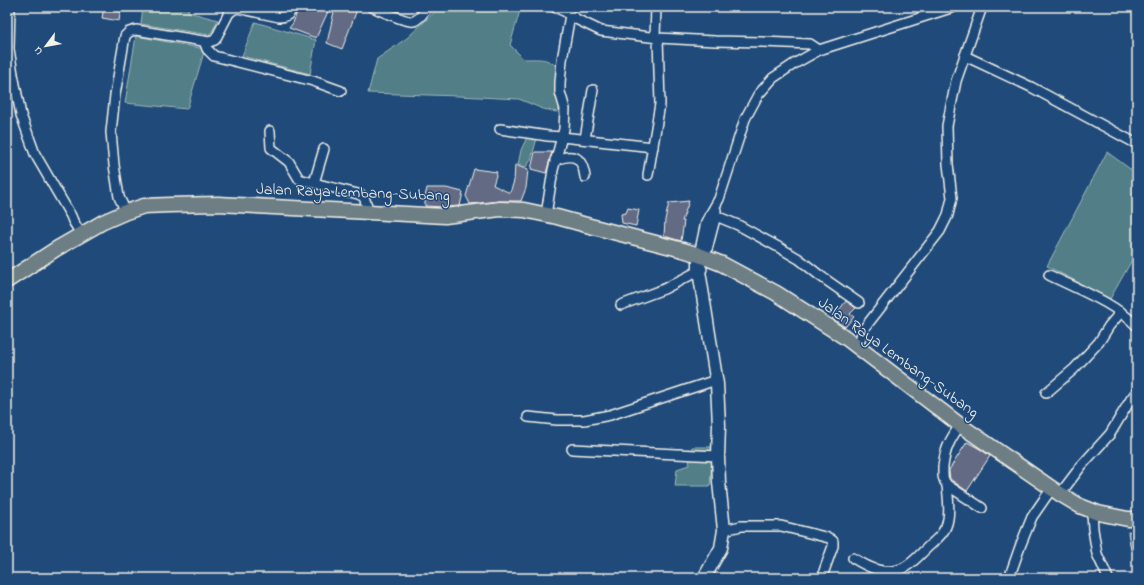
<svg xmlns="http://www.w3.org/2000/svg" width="1144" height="585" font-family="'Indie Flower',sans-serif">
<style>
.green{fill:#517e87;stroke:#a2b8b8}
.building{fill:#626a84;stroke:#f4f1e8}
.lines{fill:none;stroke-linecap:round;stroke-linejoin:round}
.street-casing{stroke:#f4f1e8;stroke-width:12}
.secondary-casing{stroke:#f4f1e8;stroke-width:15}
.primary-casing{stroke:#f4f1e8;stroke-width:17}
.street{stroke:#1f4a7a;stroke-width:9}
.secondary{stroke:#1f4a7a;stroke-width:12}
.primary{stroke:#6d7e84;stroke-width:14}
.labels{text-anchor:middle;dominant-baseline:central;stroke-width:3;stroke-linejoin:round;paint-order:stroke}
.street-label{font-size:16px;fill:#f4f1e8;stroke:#1f4a7a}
</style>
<rect width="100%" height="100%" fill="#1f4a7a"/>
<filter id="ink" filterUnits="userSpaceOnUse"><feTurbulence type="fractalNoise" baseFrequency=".025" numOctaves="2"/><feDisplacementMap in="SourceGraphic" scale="8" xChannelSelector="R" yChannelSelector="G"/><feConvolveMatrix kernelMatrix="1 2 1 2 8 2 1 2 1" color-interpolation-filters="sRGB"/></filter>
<g filter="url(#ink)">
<g class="green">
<path d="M 143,7 L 189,7 L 188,12 L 218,20 L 210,35 L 141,24 Z"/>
<path d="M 440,7 L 521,7 L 510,45 L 524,59 C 545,59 548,57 563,73 L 559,110 L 556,112 L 543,109 L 519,99 L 459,96 L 368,93 L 377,59 L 407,38 Z"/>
<path d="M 255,22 L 316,40 L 310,74 L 242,56 Z"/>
<path d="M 136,36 L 205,49 L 187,109 L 125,103 Z"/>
<path d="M 528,135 L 537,138 L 531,160 L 526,167 L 518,165 L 521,150 Z"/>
<path d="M 1107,152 L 1137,174 L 1137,251 L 1110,299 L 1047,266 Z"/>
<path d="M 692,447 L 713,447 L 710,486 L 675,486 L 677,469 L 689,465 Z"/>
</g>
<g class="building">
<path d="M 104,7 L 121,7 L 119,21 L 102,18 Z"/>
<path d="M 299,7 L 330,7 L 316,38 L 289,28 L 293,23 Z"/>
<path d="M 335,7 L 358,7 L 342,49 L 327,43 Z"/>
<path d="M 535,152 L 552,152 L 546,173 L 531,169 Z"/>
<path d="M 515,165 L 528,170 L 526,188 L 521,201 L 499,201 L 470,204 L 466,196 L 474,169 L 497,172 L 493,185 L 510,193 L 514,181 Z"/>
<path d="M 427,188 L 446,188 L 463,192 L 460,206 L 445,207 L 425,206 L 425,197 Z"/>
<path d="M 689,201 L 682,221 L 684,221 L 681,241 L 664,236 L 665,220 L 669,203 Z"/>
<path d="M 628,208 L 639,210 L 636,226 L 622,223 L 621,214 L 626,213 Z"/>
<path d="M 846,301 L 856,308 L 850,314 L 854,317 L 845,327 L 832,319 Z"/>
<path d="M 967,442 L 980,449 L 990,456 L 967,491 L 950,479 L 949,472 L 949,470 Z"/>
<path d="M 1137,530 L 1137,549 L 1131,550 L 1128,532 Z"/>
</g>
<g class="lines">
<g class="street-casing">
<g id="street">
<path d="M 10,7 L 9,49 L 13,74 L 21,115 L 35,154 L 71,216 L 73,221 L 81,234"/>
<path d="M 372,7 C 380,10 407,23 414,21 C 420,19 424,12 428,7"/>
<path d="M 554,7 L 564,11 L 578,20 L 601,31 L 658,38 L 715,41 L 762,42 L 810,44 L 819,50"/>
<path d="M 655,37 L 656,7"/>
<path d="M 204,41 L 207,49 L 214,56 L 313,81 L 341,91"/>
<path d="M 965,56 L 1031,87 L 1137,144"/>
<path d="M 500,129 L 548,136 L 562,137 L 653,147"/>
<path d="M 270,131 L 271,148 L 289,162 L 299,179 L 314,183"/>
<path d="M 585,139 L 593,90"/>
<path d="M 324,149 L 314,183 L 358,194 L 364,197 L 367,206 L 367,213"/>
<path d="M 555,160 C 574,153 582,156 585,177"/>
<path d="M 648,175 L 660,104 L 658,38"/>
<path d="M 126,212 L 119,197 L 114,165 L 111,132 L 115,95 L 125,36 L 129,32 L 136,30 L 209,42 L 215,40 L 229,13 L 233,10 L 237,8 L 279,17 C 287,17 290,14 293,7"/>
<path d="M 711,214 L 738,225 L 780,248 L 799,259 L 819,275 L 859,303"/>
<path d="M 546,215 L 553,170 L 564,129 L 565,109 L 560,92 L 560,83 L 562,60 L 570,15"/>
<path d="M 699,255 L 706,222 L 719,199 L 745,119 L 758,95 L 773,78 L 794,64 L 819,50 L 954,7"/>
<path d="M 705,257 L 716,215 L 716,210"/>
<path d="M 1049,275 C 1079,290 1113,302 1137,326"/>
<path d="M 621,305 L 664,289 L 702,269"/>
<path d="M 858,347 L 863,330 L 940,231 L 948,215 L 952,198 L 948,164 L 947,126 L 956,81 L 982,7"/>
<path d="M 1046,393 L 1074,369 L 1099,342 L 1109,326 L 1121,312"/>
<path d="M 528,417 L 557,420 L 584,420 L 610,415 L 716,380"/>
<path d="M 960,425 C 950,440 945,448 943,467 C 943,474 942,479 947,485 L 982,508"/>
<path d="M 572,449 L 718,456"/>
<path d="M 1060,494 L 1082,465 L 1110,434 L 1131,399 L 1137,391"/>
<path d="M 1092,511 L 1093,529 L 1097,554 L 1108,578"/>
<path d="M 724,530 L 741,526 L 781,526 L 829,538 L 833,541 L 833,546 L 824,571"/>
<path d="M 853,558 C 869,568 887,577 905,567 C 914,562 921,553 929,546 C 938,538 946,532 948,519 C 950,508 948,496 947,485"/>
<path d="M 1009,578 L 1021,544 L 1032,517 L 1052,488"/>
</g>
</g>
<g class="secondary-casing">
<path id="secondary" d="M 699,255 L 699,271 L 717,384 L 719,425 L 718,456 L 719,482 L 724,530 L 721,548 L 704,578"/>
</g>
<g class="primary-casing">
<path id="primary" d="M 7,281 L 56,249 L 103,222 L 126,212 L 144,206 L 170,205 L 218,204 L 445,216 L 500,209 L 524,210 L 557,217 L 590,226 L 683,250 L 699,255 L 722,264 L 776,293 L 846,338 L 960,425 L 1060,494 L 1080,506 L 1098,513 L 1128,519 L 1137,519"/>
</g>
<use href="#street" class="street"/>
<use href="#secondary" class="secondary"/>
<use href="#primary" class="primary"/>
</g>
</g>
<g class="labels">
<g class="street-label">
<text transform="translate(353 193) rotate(2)">Jalan Raya Lembang-Subang</text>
<text transform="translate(898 358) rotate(36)">Jalan Raya Lembang-Subang</text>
</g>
</g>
<rect width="1144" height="585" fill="none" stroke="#1f4a7a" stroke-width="24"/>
<rect x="12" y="12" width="1120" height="561" fill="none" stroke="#f4f1e8" stroke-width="1.5" filter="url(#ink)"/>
<g transform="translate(46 46) rotate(238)" stroke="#1f4a7a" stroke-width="3" paint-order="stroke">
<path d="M0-3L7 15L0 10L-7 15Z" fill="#f4f1e8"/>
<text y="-6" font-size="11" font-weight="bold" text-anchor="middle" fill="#f4f1e8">U</text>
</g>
</svg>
